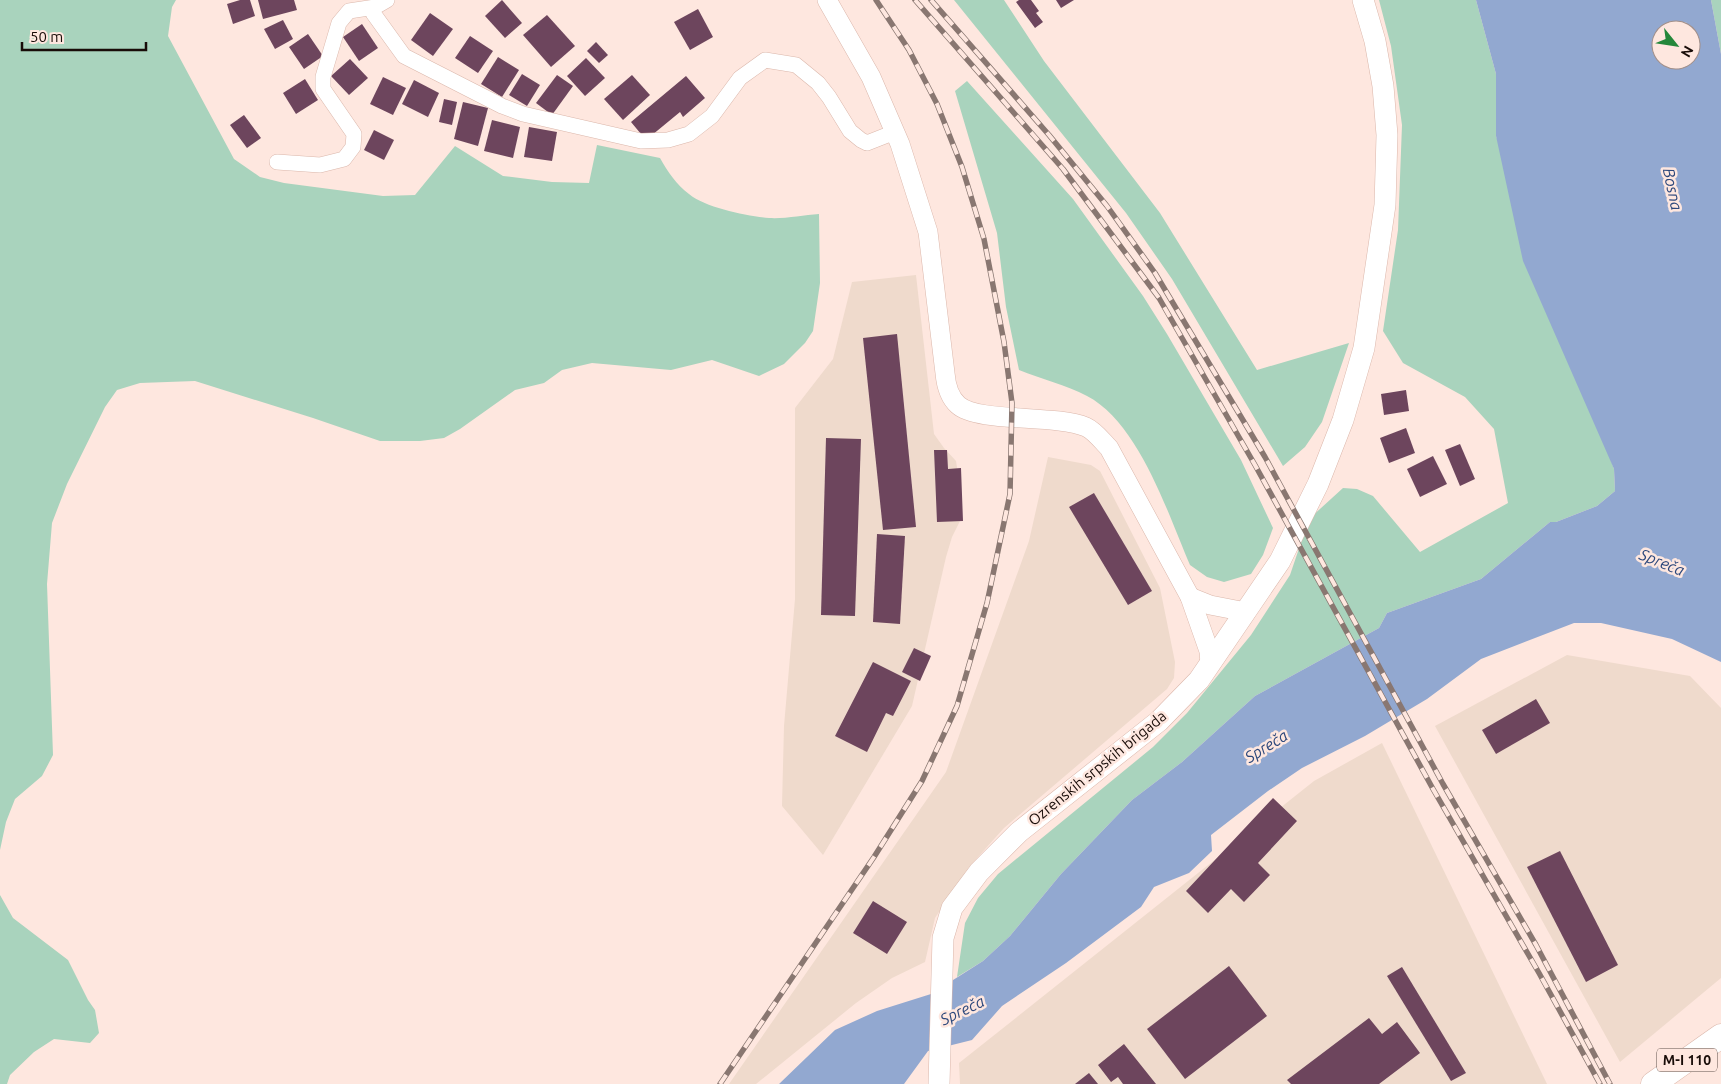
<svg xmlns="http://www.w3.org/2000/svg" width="1721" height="1084" font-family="Ubuntu,sans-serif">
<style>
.industrial{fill:#efdacc}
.green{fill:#a9d3bd}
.water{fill:#92a8d0;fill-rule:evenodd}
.building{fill:#6d455d}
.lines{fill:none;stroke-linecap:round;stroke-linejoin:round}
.minor-casing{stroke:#dbb7ab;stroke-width:16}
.tertiary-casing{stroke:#dbb7ab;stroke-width:20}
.secondary-casing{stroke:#dbb7ab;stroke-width:22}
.primary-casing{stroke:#dbb7ab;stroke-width:25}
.minor{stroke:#fff;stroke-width:15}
.tertiary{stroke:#fff;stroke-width:19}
.secondary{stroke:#fff;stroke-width:21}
.primary{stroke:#fff;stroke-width:24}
.rail-casing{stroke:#897771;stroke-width:5.5}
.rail{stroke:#fee7df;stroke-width:4;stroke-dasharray:11;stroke-linecap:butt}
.labels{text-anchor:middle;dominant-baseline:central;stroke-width:5;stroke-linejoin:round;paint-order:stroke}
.shield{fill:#fee7df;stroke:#5d4e48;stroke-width:1}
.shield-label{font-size:14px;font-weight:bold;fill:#180c08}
.street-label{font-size:15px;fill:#180c08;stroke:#fee7df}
.water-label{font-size:16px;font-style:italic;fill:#2c477b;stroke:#fee7df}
</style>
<rect width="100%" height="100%" fill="#fee7df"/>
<g class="industrial">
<path d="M 916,275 L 934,434 L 944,448 L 956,461 L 962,499 L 962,517 L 952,537 L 946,557 L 912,706 L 823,855 L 782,806 L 784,726 L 795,599 L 795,408 L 833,359 L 852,282 Z"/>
<path d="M 1048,457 L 1091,465 L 1100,471 L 1160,588 L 1175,662 L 1174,678 L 1167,689 L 1004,828 L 969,867 L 935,918 L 925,962 L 892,978 L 856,1003 L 756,1084 L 729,1084 L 946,772 L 1029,541 Z"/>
<path d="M 1567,655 L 1690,676 L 1721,708 L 1721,978 L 1620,1062 L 1435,726 Z"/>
<path d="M 1382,743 L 1547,1084 L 960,1084 L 959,1063 L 1314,781 Z"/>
</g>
<g class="green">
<path d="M 0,0 L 176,0 L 172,7 L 168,36 L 234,159 L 260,177 L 284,183 L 383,196 L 415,195 L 455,146 L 503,176 L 552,182 L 589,183 L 597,145 L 660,158 C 668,172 676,184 689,194 C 706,208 747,216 769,218 C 785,219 803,215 819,214 L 820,283 L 813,331 L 805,343 L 784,364 L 759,376 L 712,360 L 671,370 L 592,363 L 562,370 L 544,383 L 515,390 L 460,429 L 444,438 L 420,441 L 380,441 L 313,418 L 195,381 L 140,383 L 117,390 L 105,407 L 67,484 L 52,523 L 47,584 L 53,755 L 42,776 L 15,799 L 6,822 L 0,850 Z"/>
<path d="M 954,0 L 1004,0 L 1044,61 L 1160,213 L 1257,370 L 1349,343 L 1322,422 L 1305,447 L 1283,466 L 1172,279 L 1126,213 Z"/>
<path d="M 1379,0 L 1476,0 L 1496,74 L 1496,136 L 1614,469 L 1615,491 L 1597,506 L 1556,522 L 1550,522 L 1481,579 L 1387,613 L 1379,628 L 1255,696 L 1182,762 L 1132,800 L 1061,874 L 1010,936 L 983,961 L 957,977 L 965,923 L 978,898 L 998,874 L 1153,747 L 1187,713 L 1251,635 L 1290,575 L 1309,519 L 1343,488 L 1357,489 L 1373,496 L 1420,552 L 1508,503 L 1494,429 L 1465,397 L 1403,363 L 1383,331 L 1398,230 L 1402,125 L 1391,46 Z"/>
<path d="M 1711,0 L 1721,0 L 1721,54 Z"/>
<path d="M 967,81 L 1073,199 L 1143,296 L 1167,334 L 1241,460 L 1273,528 L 1263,555 L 1251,574 L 1224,582 L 1207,577 L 1190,565 C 1168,514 1139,423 1087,396 C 1066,385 1041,379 1019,370 L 1006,307 L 997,233 L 955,91 Z"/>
<path d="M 0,895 L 13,918 L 68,960 L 88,1000 L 95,1010 L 99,1033 L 90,1043 L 54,1039 L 34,1052 L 10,1075 L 7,1084 L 0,1084 Z"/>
</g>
<path class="water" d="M 1476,0 L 1711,0 L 1721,54 L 1721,662 L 1672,639 L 1601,623 L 1574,623 L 1481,659 L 1427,699 L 1365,736 L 1302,768 L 1268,791 L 1211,835 L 1212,851 L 1189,873 L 1154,887 L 1141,907 L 1066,963 L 1002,1006 L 972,1040 L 928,1051 L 904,1084 L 779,1084 L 835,1030 L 877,1011 L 931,994 L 983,961 L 1010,936 L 1061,874 L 1132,800 L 1182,762 L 1255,696 L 1379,628 L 1387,613 L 1481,579 L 1550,522 L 1556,522 L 1597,506 L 1615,491 L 1614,469 L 1523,261 L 1496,136 L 1496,74 ZM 1661,30 L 1691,30 L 1691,60 L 1661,60 Z"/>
<g class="building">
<path d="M 240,0 L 250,0 L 255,16 L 233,24 L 227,4 Z"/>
<path d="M 258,0 L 294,0 L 297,10 L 263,19 Z"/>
<path d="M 502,0 L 522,23 L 505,38 L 485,16 Z"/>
<path d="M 1019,0 L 1031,0 L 1039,11 L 1036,13 L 1043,22 L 1035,28 L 1016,2 Z"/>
<path d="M 1056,0 L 1074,0 L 1061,8 Z"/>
<path d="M 698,9 L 713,37 L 690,50 L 674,22 Z"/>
<path d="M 430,13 L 453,29 L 433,56 L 411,40 Z"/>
<path d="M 547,15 L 575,46 L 551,67 L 523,35 Z"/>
<path d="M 283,20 L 293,39 L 275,49 L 264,29 Z"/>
<path d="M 362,24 L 378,48 L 359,61 L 343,37 Z"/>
<path d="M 308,34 L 323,56 L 304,69 L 289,47 Z"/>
<path d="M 470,36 L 493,51 L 478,73 L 455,58 Z"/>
<path d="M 596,42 L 608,55 L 599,63 L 587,51 Z"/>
<path d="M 498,57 L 519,70 L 502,97 L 481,84 Z"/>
<path d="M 586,58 L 605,78 L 585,96 L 567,76 Z"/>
<path d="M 350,59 L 368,78 L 349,95 L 331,76 Z"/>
<path d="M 522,74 L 540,85 L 527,106 L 509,95 Z"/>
<path d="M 557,75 L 573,86 L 552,115 L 536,103 Z"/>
<path d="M 632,75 L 650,95 L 623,120 L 604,99 Z"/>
<path d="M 686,76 L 705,98 L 683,117 L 680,112 L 646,140 L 631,122 Z"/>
<path d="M 383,77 L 406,88 L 393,115 L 370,104 Z"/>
<path d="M 305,79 L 318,100 L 296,114 L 283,93 Z"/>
<path d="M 414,80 L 439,93 L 428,117 L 402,104 Z"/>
<path d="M 444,99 L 457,102 L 452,125 L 439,122 Z"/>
<path d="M 463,102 L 488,108 L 478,146 L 454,139 Z"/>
<path d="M 244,115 L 261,138 L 247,148 L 230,125 Z"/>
<path d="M 492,120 L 520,127 L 513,158 L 484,151 Z"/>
<path d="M 529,127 L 557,132 L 552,161 L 524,157 Z"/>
<path d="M 374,130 L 394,140 L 384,160 L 364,150 Z"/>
<path d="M 897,334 L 916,527 L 883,530 L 863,338 Z"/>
<path d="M 1406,390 L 1409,411 L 1384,415 L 1381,394 Z"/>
<path d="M 1406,428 L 1415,453 L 1389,463 L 1380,438 Z"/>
<path d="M 826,438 L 861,439 L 855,616 L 821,615 Z"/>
<path d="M 1460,444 L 1475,479 L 1460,486 L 1445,450 Z"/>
<path d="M 934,450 L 947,450 L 948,469 L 961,468 L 963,521 L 937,522 Z"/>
<path d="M 1433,456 L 1447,484 L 1420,497 L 1407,469 Z"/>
<path d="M 1094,493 L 1152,591 L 1128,605 L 1069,507 Z"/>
<path d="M 877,534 L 905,536 L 900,624 L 873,622 Z"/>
<path d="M 914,648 L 931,656 L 920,681 L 902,672 Z"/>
<path d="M 873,662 L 911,681 L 893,716 L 886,713 L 867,752 L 835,736 Z"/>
<path d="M 1536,699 L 1550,723 L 1496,754 L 1482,730 Z"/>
<path d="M 1273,798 L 1297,821 L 1258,863 L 1270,875 L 1244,902 L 1231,889 L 1208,913 L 1186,891 Z"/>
<path d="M 1560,851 L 1618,965 L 1586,982 L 1527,867 Z"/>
<path d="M 873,901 L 907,922 L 887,954 L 853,933 Z"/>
<path d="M 1229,966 L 1267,1016 L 1185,1079 L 1147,1029 Z"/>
<path d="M 1402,967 L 1466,1073 L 1451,1081 L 1387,976 Z"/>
<path d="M 1369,1018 L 1382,1034 L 1397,1022 L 1420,1053 L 1379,1084 L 1291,1084 L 1287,1080 Z"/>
<path d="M 1124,1044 L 1156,1084 L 1123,1084 L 1118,1077 L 1111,1082 L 1098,1065 Z"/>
<path d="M 1089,1073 L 1098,1084 L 1075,1084 Z"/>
</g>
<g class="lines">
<g class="minor-casing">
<g id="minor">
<path d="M 387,0 L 375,7 L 373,13 L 404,56 L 502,106 L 523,114 L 641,141 L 668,140 L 689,134 L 712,116 L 740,78 L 765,60 L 796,65 L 818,83 L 829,97 L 850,131 L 861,140 L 867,143 L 895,132"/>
<path d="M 277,162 L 320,165 L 344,159 L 353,147 L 354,134 L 323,89 L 323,77 L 339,23 L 349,11 L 375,7"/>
</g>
</g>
<g class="tertiary-casing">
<g id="tertiary">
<path d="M 827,0 L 871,77 L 900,144 L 928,232 L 945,373 C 946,385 949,397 958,405 C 978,423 1055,414 1086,427 C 1095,431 1102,441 1109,448 L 1190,597 L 1209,651 L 1210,664"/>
<path d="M 1190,597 L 1210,605 L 1246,612"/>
</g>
</g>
<g class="secondary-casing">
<path id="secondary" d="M 939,1084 L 943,938 L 952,908 L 979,872 L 1019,832 L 1159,721 L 1199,680 L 1280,561 L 1318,484 L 1343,420 L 1364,348 L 1385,205 L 1387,135 L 1383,86 L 1375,41 L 1363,0"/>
</g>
<g class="primary-casing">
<path id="primary" d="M 1653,1084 L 1721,1036"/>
</g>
<use href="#minor" class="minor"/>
<use href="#tertiary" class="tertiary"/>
<use href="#secondary" class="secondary"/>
<use href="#primary" class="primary"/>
<g class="rail-casing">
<g id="rail">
<path d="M 915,0 L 1063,169 L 1159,298 L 1255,465 L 1433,789 L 1539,973 L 1600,1084"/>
<path d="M 931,0 L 1049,135 L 1107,206 L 1155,273 L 1265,457 L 1443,784 L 1536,945 L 1610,1084"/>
<path d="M 720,1084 L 874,857 L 922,781 L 957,706 L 987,603 L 1010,494 L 1012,403 L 1004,342 L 984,239 L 962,167 L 937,104 L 909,50 L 876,0"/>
</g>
</g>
<use href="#rail" class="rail"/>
</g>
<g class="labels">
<rect class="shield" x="1657" y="1048.5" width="60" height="23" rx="4"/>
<g class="shield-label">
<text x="1687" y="1060">M-I 110</text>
</g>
<g class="street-label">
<text transform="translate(1097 768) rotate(-39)">Ozrenskih srpskih brigada</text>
</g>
<g class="water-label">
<text transform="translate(1673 189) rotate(78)">Bosna</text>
<text transform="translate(1662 562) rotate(22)">Spreča</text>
<text transform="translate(1266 746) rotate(-32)">Spreča</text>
<text transform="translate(962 1010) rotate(-26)">Spreča</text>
</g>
</g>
<g transform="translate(1676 45) rotate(120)"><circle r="24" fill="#fee7df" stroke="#a28f89"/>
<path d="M0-4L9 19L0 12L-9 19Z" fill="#24873a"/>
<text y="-8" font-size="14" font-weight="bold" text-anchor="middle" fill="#180c08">N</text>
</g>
<path d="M22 42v8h124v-8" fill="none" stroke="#180c08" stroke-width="2.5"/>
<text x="30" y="42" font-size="15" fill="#180c08" stroke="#fee7df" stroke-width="4" paint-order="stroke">50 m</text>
</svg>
